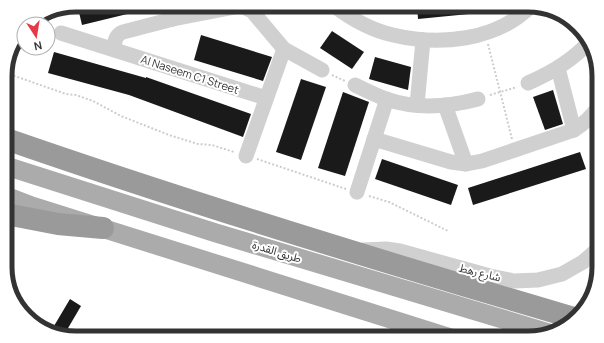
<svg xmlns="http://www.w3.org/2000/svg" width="604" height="343" font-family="Manrope,'Noto Sans Arabic',sans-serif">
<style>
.building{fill:#1a1a1a}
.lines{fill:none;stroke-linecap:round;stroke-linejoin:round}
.path{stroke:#cdcdcd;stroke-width:2;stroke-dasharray:2 2;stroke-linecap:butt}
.minor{stroke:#d0d0d0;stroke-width:15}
.major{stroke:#ababab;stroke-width:19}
.highway{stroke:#9a9a9a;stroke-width:22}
.labels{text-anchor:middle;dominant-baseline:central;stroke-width:4;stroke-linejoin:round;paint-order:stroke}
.street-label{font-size:11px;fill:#333;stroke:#fff}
.rim{fill:none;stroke:#333;stroke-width:5}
</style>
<rect width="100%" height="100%" fill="#fff"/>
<g class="building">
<path d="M 89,5 L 151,5 L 152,8 L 82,25 L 78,8 Z"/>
<path d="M 417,5 L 468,5 L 469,14 L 418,19 Z"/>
<path d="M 332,31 L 364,52 L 352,69 L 320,48 Z"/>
<path d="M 201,35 L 272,57 L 263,81 L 194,60 Z"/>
<path d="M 54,52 L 146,78 L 146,77 L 251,114 L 243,137 L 129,95 L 48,73 Z"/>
<path d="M 375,57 L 411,67 L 408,90 L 369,79 Z"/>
<path d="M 301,79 L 326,87 L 301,160 L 276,152 Z"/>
<path d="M 553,90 L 563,124 L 545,130 L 533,97 Z"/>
<path d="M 343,92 L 369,102 L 345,176 L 318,168 Z"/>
<path d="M 580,152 L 586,169 L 473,205 L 468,188 Z"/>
<path d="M 382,159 L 458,185 L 451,205 L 375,179 Z"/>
<path d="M 70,299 L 81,306 L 64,335 L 51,331 Z"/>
</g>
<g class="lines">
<g class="path">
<path d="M 488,44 L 512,139"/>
<path d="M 6,73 L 66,94 L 76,95 L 93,101 L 121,116 L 169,135 L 198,144 L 212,145 L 234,152"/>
<path d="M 332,75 L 345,81"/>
<path d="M 490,95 L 517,87"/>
<path d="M 257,159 L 346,189"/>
<path d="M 369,196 L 389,202 L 448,231"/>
</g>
<g class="minor">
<path d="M 169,5 L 173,19"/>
<path d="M 333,5 C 350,18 371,30 393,35 C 439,46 496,41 531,6"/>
<path d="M 61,33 L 266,98"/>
<path d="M 113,49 C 115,42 115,35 123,32 L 173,19 L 240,6 L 246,8 L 252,11 L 284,49 L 322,70"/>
<path d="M 558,68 L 574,130"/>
<path d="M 528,83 C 551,73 572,61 589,42"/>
<path d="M 355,85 C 365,90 375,95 386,99 C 415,109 448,107 478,99"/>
<path d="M 417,105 L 423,40"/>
<path d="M 445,105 L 466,164"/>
<path d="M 374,139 L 451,162 L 466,164 L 482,161 L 574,130 C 585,123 592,116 599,106"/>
<path d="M 246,156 L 284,49"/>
<path d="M 357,192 L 387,99"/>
<path d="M 363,250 L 386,249 L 400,251 L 490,276 L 514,281 L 538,280 L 562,274 L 583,262 L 599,248"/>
</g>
<g class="major">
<path d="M 6,166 L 216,233 L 549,333"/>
<path d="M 6,196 L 32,206 L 451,338"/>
</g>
<g class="highway">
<path d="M 6,139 C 193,204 383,262 574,318"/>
<path d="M 6,214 L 58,224 L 103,228"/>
</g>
</g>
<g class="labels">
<g class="street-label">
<text transform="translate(190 74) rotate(18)">Al Naseem C1 Street</text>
<text transform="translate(277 251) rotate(17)">طريق القدرة</text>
<text transform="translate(480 272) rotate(14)">شارع رهط</text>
</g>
</g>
<path d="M0 0H604V343H0ZM76 12H528A64 64 0 0 1 592 76V267A64 64 0 0 1 528 331H76A64 64 0 0 1 12 267V76A64 64 0 0 1 76 12Z" fill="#fff" fill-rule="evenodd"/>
<path class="rim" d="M76 12H528A64 64 0 0 1 592 76V267A64 64 0 0 1 528 331H76A64 64 0 0 1 12 267V76A64 64 0 0 1 76 12Z"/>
<g transform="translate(36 36) rotate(168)"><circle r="19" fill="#ffffff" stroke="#adadad"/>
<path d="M0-3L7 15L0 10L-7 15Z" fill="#e63946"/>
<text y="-6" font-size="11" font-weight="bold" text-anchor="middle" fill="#333333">N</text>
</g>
</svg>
